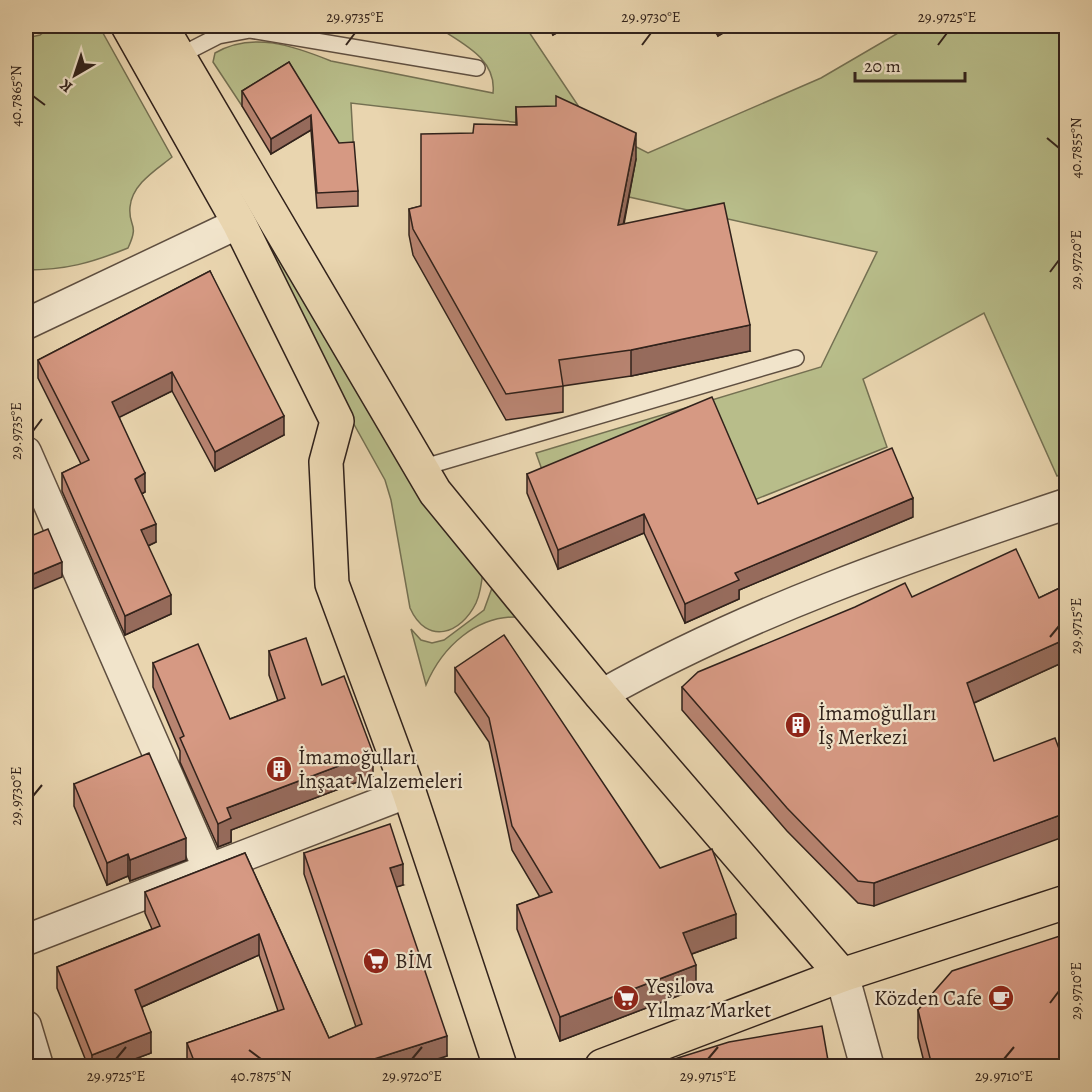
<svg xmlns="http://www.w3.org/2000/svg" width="1092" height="1092" font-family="Alegreya,serif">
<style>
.green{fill:#b8bd8a;stroke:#747052;stroke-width:1.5}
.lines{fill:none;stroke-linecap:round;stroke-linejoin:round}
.service-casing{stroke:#5f4f40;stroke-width:18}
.minor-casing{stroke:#5f4f40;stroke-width:33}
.tertiary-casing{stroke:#5f4f40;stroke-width:36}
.primary-casing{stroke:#31221b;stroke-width:36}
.service{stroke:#f1e4cb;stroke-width:15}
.minor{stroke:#f1e4cb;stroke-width:30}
.tertiary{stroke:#f1e4cb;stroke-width:33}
.primary{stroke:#e9d5af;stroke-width:33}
.wall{fill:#b88471;stroke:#31221b;stroke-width:1.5}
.shaded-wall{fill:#966b5c;stroke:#31221b;stroke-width:1.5}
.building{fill:#d69983;stroke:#31221b;stroke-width:1.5}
.ticks{fill:none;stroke:#31221b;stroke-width:2}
.labels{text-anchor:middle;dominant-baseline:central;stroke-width:4.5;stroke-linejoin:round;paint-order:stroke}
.poi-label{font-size:21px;fill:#31221b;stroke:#f1e4cb;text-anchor:start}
.neatline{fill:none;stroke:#31221b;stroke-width:2}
.ticks-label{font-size:15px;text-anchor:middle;fill:#31221b}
</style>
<rect width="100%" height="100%" fill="#e9d5af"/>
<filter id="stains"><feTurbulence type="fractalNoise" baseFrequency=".00333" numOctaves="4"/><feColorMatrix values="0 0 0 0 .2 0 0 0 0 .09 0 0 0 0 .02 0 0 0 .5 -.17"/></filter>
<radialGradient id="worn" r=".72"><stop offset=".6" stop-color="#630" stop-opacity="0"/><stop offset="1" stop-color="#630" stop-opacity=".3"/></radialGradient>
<g class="green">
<path d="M 51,26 L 99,26 L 172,157 C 156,170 132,184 130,207 C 128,228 140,222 128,248 C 91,263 66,270 26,270 L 26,38 L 40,35 Z"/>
<path d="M 132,26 L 483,570 C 482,581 481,592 476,603 C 461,634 427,646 410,608 L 391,500 L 385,480 Z"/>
<path d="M 436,26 L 525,26 L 583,113 L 597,127 L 648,153 L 821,78 L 910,26 L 1066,26 L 1066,472 L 1057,476 L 984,313 L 863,379 L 887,447 L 704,520 L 546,481 L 536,453 L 821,367 L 877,252 L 629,197 L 556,127 L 351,103 L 354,157 L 339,158 L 289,77 L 242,106 L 213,62 L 215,53 C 252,31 294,46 331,61 L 493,93 C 497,58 461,43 436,26 Z"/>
<path d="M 492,588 L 520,617 C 476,615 442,647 426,685 L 411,629 L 421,640 L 432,643 L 444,640 L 484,610 Z"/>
</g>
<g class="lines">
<g class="service-casing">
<g id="service">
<path d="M 179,56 L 218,36 L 250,30 L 477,68"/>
<path d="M 421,468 L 796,358"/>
</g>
</g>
<g class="minor-casing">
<g id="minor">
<path d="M 26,324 L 239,223"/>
<path d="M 26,452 L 209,870"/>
<path d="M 601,695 C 748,612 907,557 1066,504"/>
<path d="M 26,940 L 409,792"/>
<path d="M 26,1026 L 38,1066"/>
</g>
</g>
<g class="tertiary-casing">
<path id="tertiary" d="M 842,975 L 867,1066"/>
</g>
<g class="primary-casing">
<g id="primary">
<path d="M 128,26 L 239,223 L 337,421 L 326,462 L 332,584 L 409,792 L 500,1066"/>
<path d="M 161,26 L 435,492 L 601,695 L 842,975"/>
<path d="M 602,1066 L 842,975 L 1066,902"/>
</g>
</g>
<use href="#service" class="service"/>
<use href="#minor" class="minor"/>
<use href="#tertiary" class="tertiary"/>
<use href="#primary" class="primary"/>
</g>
<g class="wall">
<path d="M 547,26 L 569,26 L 553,35 Z"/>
<path d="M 711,26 L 735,26 L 718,36 Z"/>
<path d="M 289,62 L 358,191 L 358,206 L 317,208 L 311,130 L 271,154 L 242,106 L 242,91 Z"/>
<path d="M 516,107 L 636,159 L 624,224 L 750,351 L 631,376 L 563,386 L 563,412 L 506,420 L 413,255 L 409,235 L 409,209 L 421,206 L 473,133 L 516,125 Z"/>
<path d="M 210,271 L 284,435 L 215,471 L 172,391 L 119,417 L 145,492 L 142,494 L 156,542 L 148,546 L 171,614 L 125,635 L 62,491 L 62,473 L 81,464 L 38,378 L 38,360 Z"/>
<path d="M 527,474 L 758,504 L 913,517 L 739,590 L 739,599 L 685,623 L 644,533 L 558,569 L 527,493 Z"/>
<path d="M 1066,585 L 1066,661 L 974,703 L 874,906 L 858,903 L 787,831 L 682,710 L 682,687 L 912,597 L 1039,598 Z"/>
<path d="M 269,651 L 322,685 L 373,776 L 231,830 L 231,842 L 218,847 L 180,762 L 180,751 L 153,687 L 153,663 L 230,719 L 278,701 L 269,675 Z"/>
<path d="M 455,668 L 660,868 L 736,938 L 692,954 L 696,989 L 560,1041 L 517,929 L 517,905 L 540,897 L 512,850 L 489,742 L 455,692 Z"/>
<path d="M 74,784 L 186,860 L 130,881 L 128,876 L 107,885 L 74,806 Z"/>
<path d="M 245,853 L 329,1038 L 356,1027 L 304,874 L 304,853 L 403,885 L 396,887 L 447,1056 L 415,1066 L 188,1066 L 187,1063 L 187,1043 L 278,1011 L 259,955 L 142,1007 L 151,1053 L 116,1066 L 88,1066 L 57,988 L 57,967 L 152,929 L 145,913 L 145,892 Z"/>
<path d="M 918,1010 L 1066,1066 L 925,1066 L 918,1038 Z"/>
</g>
<g class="shaded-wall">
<path d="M 553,26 L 569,26 L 553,35 Z"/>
<path d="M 718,26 L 735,26 L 718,36 Z"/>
<path d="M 311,115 L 311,130 L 271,154 L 271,139 Z"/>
<path d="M 636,133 L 636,159 L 618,251 L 618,225 Z"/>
<path d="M 750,325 L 750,351 L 631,376 L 631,350 Z"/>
<path d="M 172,372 L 172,391 L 112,421 L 112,402 Z"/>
<path d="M 284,416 L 284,435 L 215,471 L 215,452 Z"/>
<path d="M 145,473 L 145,492 L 135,497 L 135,479 Z"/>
<path d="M 913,498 L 913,517 L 739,590 L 739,599 L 685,623 L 685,604 L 735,573 Z"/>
<path d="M 644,514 L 644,533 L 558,569 L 558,550 Z"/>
<path d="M 156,524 L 156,542 L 141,549 L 141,530 Z"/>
<path d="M 62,562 L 62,577 L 26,592 L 26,577 Z"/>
<path d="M 171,595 L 171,614 L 125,635 L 125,616 Z"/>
<path d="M 1066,639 L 1066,661 L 967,706 L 967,683 Z"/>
<path d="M 31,644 L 31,659 L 26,662 L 26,647 Z"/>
<path d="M 373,753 L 373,776 L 231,830 L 231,842 L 218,847 L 218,824 L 227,808 Z"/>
<path d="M 1066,813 L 1066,836 L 874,906 L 874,883 Z"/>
<path d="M 186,838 L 186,860 L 130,881 L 130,860 Z"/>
<path d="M 128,854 L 128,876 L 107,885 L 107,863 Z"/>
<path d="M 403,864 L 403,885 L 390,889 L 390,868 Z"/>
<path d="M 736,914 L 736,938 L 683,957 L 683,933 Z"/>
<path d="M 259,934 L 259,955 L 135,1010 L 135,990 Z"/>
<path d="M 696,965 L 696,989 L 560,1041 L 560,1017 Z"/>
<path d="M 151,1032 L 151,1053 L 116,1066 L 92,1066 L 92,1055 Z"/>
<path d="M 447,1036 L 447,1056 L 415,1066 L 352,1066 Z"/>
</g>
<g class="building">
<path d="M 289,62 L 339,143 L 354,142 L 358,191 L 317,193 L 311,115 L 271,139 L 242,91 Z"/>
<path d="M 556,96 L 636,133 L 618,225 L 724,203 L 750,325 L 631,350 L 559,360 L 563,386 L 506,394 L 413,229 L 409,209 L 421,206 L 421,134 L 473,133 L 474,124 L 517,125 L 516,107 L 556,106 Z"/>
<path d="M 210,271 L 284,416 L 215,452 L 172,372 L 112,402 L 145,473 L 135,479 L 156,524 L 141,530 L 171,595 L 125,616 L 62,473 L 89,460 L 38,360 Z"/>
<path d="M 712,397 L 758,504 L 892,448 L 913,498 L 735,573 L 739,580 L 685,604 L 644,514 L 558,550 L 527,474 Z"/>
<path d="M 48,529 L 62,562 L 26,577 L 26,538 Z"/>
<path d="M 1016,549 L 1039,598 L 1066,585 L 1066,639 L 967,683 L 994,761 L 1055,738 L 1064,762 L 1066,761 L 1066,813 L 874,883 L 858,881 L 787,808 L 682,687 L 698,672 L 855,607 L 905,583 L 912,597 Z"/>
<path d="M 26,630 L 31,644 L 26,647 Z"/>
<path d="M 504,635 L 660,868 L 712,849 L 736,914 L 683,933 L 696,965 L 560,1017 L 517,905 L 552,892 L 512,826 L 489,718 L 455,668 Z"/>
<path d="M 306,638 L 322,685 L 344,676 L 373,753 L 227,808 L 231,818 L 218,824 L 180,738 L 184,736 L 153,663 L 198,644 L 230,719 L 285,698 L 269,651 Z"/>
<path d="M 149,753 L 186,838 L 130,860 L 128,854 L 107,863 L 74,784 Z"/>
<path d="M 390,824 L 403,864 L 390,868 L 447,1036 L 352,1066 L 196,1066 L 187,1043 L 284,1009 L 259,934 L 135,990 L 151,1032 L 92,1055 L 57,967 L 160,926 L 145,892 L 245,853 L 329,1038 L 362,1024 L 304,853 Z"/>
<path d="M 1066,934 L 1066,1066 L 932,1066 L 918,1010 L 952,971 Z"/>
<path d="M 822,1026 L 829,1066 L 652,1066 L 729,1042 Z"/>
</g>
<path class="ticks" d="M 346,45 L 355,33M 642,45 L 651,33M 938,45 L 947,33M 33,96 L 45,105M 1047,138 L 1059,148M 1050,272 L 1059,260M 33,431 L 42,419M 1050,637 L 1059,626M 33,796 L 42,785M 1050,1003 L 1059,991M 249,1050 L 261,1059M 116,1059 L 126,1047M 412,1059 L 422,1047M 708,1059 L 718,1047M 1004,1059 L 1014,1047"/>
<defs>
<g id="building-disc" transform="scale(1.35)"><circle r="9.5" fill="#8f2418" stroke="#f1e4cb"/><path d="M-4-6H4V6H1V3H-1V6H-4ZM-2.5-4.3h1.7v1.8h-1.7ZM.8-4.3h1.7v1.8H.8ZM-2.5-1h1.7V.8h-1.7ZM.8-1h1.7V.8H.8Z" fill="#fff"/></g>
<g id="supermarket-disc" transform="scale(1.35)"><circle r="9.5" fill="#8f2418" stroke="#f1e4cb"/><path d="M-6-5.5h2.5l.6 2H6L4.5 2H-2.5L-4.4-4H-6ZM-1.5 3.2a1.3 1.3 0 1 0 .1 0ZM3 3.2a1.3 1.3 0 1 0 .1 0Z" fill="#fff"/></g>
<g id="cafe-disc" transform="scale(1.35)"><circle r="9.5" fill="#8f2418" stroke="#f1e4cb"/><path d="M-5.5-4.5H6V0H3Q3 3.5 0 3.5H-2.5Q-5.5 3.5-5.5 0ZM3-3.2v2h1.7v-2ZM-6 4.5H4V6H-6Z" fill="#fff"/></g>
</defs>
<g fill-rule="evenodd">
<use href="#building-disc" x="798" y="725"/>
<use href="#building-disc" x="279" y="769"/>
<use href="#supermarket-disc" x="376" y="961"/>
<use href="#supermarket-disc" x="626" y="998"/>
<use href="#cafe-disc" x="1001" y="998"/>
</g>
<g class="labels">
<g class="poi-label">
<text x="818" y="713">İmamoğulları<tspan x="818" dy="24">İş Merkezi</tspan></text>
<text x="298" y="757">İmamoğulları<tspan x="298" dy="24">İnşaat Malzemeleri</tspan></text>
<text x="395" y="961">BİM</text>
<text x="646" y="986">Yeşilova<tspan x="646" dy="24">Yılmaz Market</tspan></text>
<text x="982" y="998" text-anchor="end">Közden Cafe</text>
</g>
</g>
<rect width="1092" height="1092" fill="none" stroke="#e9d5af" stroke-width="66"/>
<g transform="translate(75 75) rotate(219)" stroke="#f1e4cb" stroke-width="4.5" paint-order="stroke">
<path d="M0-4.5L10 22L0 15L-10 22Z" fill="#31221b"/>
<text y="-9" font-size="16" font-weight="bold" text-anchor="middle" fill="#31221b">K</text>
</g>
<path d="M855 72v9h110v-9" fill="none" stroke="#31221b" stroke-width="3"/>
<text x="864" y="72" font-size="18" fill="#31221b" stroke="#f1e4cb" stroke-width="4.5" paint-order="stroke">20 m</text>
<rect x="33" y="33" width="1026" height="1026" class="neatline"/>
<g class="ticks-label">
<text x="355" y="22">29.9735°E</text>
<text x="651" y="22">29.9730°E</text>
<text x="947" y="22">29.9725°E</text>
<text transform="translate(16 96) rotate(-90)" y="5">40.7865°N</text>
<text transform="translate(1076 148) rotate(-90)" y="5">40.7855°N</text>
<text transform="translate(1076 260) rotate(-90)" y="5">29.9720°E</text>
<text transform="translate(16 431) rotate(-90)" y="5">29.9735°E</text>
<text transform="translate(1076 626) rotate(-90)" y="5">29.9715°E</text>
<text transform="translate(16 796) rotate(-90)" y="5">29.9730°E</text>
<text transform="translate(1076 991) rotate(-90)" y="5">29.9710°E</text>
<text x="116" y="1081">29.9725°E</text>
<text x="261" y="1081">40.7875°N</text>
<text x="412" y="1081">29.9720°E</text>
<text x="708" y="1081">29.9715°E</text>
<text x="1004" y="1081">29.9710°E</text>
</g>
<rect width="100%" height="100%" filter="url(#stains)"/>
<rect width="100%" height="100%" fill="url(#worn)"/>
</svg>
